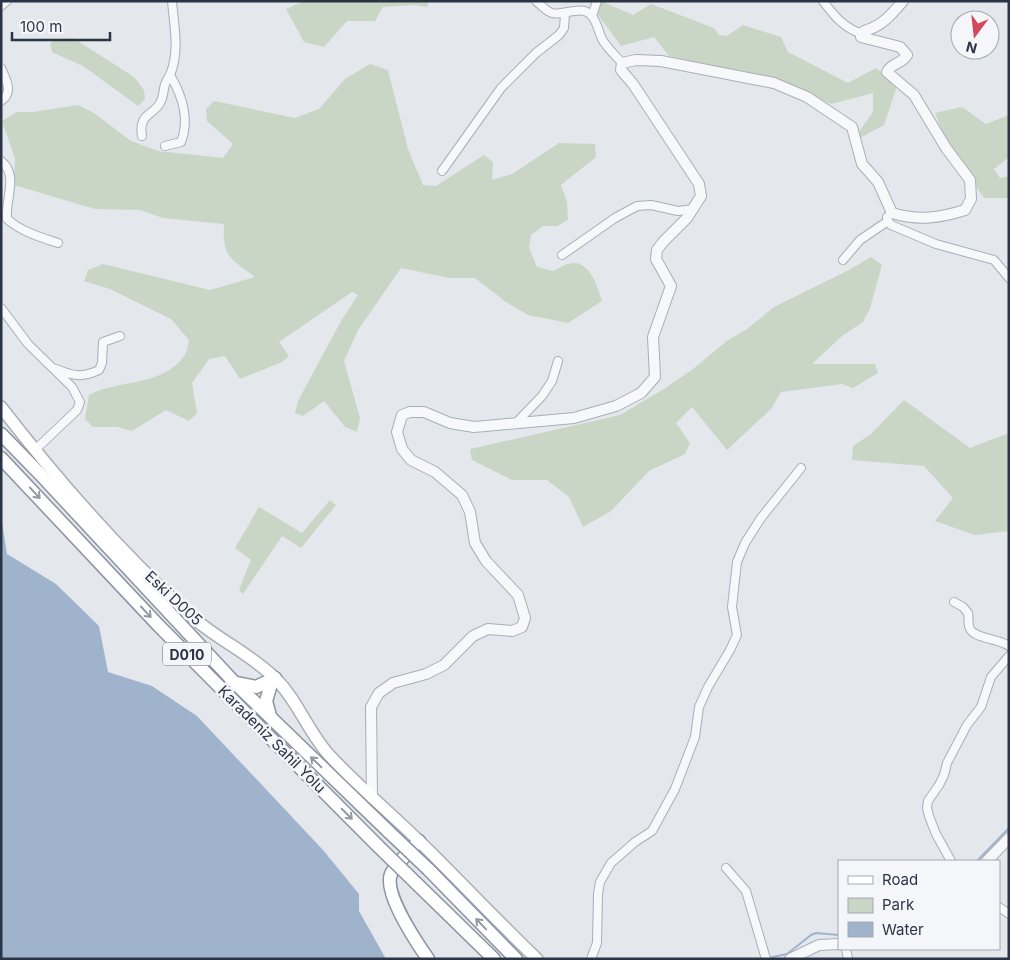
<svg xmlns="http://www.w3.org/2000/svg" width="1010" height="960" font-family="Inter,sans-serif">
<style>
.green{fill:#c9d6c5}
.water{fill:#9fb4cc}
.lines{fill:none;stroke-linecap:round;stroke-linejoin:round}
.stream{stroke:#9fb4cc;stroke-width:2}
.minor-casing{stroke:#a9aeb7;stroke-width:10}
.tertiary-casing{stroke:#a9aeb7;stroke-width:12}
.secondary-casing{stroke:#a9aeb7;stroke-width:14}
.trunk-casing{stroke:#8b94a3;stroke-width:15}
.minor{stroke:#f7f8fa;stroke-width:8}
.tertiary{stroke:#f7f8fa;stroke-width:10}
.secondary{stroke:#fff;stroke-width:11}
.trunk{stroke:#fff;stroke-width:12}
.trunk-bridge-casing{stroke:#8b94a3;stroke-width:15;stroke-linecap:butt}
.trunk-bridge{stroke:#fff;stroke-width:12}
.oneway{stroke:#959aa2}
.labels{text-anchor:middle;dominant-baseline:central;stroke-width:5;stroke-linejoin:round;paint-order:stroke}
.shield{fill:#f4f6f9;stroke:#676e7b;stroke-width:1}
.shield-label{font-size:14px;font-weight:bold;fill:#2b3445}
.street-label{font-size:15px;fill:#2b3445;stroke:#f4f6f9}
</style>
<rect width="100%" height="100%" fill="#e4e7ec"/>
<g class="green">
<path d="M 304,1 L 429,1 L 427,7 L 414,5 L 383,7 L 375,21 L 347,21 L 324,47 L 304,42 L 286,9 Z"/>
<path d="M 601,1 L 633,15 L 651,4 L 714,28 L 719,35 L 727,36 L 743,25 L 781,37 L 788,52 L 848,83 L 876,68 L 897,86 L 884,125 L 860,138 L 860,130 L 873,112 L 873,93 L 831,104 L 783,82 L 669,56 L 654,37 L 621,46 L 596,12 Z"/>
<path d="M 73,38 L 134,77 L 144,90 L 145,99 L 138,106 L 83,66 L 52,52 L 50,44 L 55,40 Z"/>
<path d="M 370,64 L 388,70 L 408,149 L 423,185 L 436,186 L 484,155 L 493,162 L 492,180 L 512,174 L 559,143 L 595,144 L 596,157 L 561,185 L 567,202 L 568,220 L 557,226 L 543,226 L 531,235 L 529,248 L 537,267 L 553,271 C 558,269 563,265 568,264 C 589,257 598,287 602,301 L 568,323 L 528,315 L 506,302 L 475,278 L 449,278 L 401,268 L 358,330 L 344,361 L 360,418 L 357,432 L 345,427 L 324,401 L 303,416 L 295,413 L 298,401 L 341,321 L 358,295 L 352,292 L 279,342 L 289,356 L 282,362 L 240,379 L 225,356 L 209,359 L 192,383 L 197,413 L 189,421 L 166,410 L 132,431 L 118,427 L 93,427 L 85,419 L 89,395 C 119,379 163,387 185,355 C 187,351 188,345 189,340 L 171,319 L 110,289 L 84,281 L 88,270 L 103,264 L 210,290 L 255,277 C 231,259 222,257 224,224 L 163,218 L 140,210 L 95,209 L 14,185 L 15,159 L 2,121 L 17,112 L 33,112 L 78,105 L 94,113 L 131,141 L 158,151 L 223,158 L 233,144 L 207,121 L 206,109 L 214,101 L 295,118 L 319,109 L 345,79 Z"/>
<path d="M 962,107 L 986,124 L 1009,115 L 1009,157 L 994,169 L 1000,178 L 1009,176 L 1009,198 L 984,198 L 948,146 L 935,113 Z"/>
<path d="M 871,257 L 882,265 L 870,308 L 863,322 L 842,336 L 812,364 L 875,364 L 878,373 L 853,388 L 842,384 L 781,392 L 771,409 L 727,450 L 692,407 L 676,423 L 690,443 L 685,454 L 649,471 L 611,511 L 583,527 L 569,497 L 547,480 L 512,480 L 472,460 L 470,449 L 620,415 L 664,389 L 693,369 L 728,340 L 747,329 L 774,307 L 849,270 Z"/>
<path d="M 904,400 L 970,448 L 1009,433 L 1009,531 L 975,535 L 935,521 L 953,498 L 924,466 L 852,460 L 853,446 L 870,435 Z"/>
<path d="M 330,500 L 336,505 L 301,548 L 282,536 L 243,594 L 239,590 L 251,560 L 235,548 L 259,507 L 302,533 Z"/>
</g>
<path class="water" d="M 1,516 L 7,554 L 56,584 L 99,626 L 108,672 L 152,686 L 197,716 L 323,850 L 359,894 L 359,911 L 386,959 L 1,959 Z"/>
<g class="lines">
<g class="stream">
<path d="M 977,861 L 1009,828"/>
<path d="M 768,958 L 787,954 L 811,935 L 816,933 L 839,935"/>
</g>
<g class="minor-casing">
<g id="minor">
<path d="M 536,1 C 541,5 546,11 552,13 C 563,16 581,5 590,14 C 597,20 598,31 602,39 C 607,48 615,55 622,63"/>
<path d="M 823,1 C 834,16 845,29 863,34"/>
<path d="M 1,6 L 7,1"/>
<path d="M 592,16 L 597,1"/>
<path d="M 1,68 C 6,80 14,92 1,101"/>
<path d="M 142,136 C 138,112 155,116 161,101 C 164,95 163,88 166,82 C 167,79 169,77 170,75 C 180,51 174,26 172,1"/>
<path d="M 165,146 L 181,142 C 190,120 182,95 170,75"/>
<path d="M 1,161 C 19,175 5,199 7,219 C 22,232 40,237 58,243"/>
<path d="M 442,171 L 501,88 L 536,53 L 559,35 L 564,28 L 565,13"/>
<path d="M 892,213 L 887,217 L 888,221 L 891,225 L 936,244 L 994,260 L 1009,278"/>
<path d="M 562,255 L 615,218 L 637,206 L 651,205 L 678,211 L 693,209"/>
<path d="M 843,260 L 860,240 L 888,221"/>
<path d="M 1,308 L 28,344 L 72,387 L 80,402 L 77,410 L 35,450"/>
<path d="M 56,369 C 73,376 82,378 99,370 L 102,363 L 103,342 L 120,336"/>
<path d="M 515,424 L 542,396 L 552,381 L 558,361"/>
<path d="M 954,602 L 963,607 L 968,613 C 969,617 968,622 969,626 C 971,639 999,638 1009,646"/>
<path d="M 951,861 L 936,834 L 929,816 L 927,808 L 928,801 L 939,785 L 944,775 L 947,763 L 967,725 L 981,707 L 991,677 L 1009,656"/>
<path d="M 726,868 L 746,891 L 766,959"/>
<path d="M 999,907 L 1009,914"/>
<path d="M 846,949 L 848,959"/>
<path d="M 591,959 L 597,943 L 598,894 L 600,882 L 611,863 L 635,842 L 652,831 L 675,789 L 695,737 L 699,707 L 708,687 L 730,650 L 737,635 L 732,607 L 737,562 L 745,543 L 761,518 L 801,468"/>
</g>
</g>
<g class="tertiary-casing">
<g id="tertiary">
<path d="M 372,798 L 371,707 L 379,693 L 393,683 L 426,674 L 444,665 L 473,636 L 488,629 L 512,631 L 522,627 L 525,618 L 518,595 L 486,561 L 475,543 L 470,512 L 462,495 L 435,472 L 411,460 L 402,449 L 397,432 L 402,415 L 410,412 L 424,412 L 450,423 L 474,427 L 574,418 L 616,406 L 641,393 L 655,377 L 653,337 L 671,286 L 656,259 L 657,250 L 663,242 L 687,218 L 701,196 L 699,184 L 633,84 L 621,70 L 622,63 L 636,60 L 661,61 L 774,83 L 807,97 L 852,127 L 862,164 L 878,182 L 892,213 C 918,221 940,218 965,210 L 971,199 L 970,180 L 946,148 L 914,95 L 887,72 C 891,63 902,64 907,55 L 900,47 L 861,37 L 864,31 C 882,26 891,15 903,1"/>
<path d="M 987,861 L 1009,838"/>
<path d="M 790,959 L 819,945 L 839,944"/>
</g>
</g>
<g class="secondary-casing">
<path id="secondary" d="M 1,407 C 59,482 121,553 191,616 C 218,640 251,654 276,679 C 298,701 308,732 329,755 C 357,785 389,812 419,841 C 459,880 496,920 537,959"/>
</g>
<g class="trunk-casing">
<g id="trunk">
<path d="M 1,434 L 40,474 L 234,682 L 389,832"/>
<path d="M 1,458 L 159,626 L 378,846"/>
<path d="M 237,683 L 256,687 L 275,678"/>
<path d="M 270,716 L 266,701 L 272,681"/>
<path d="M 419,841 C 413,848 393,867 391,874 C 383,893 417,943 428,959"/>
<path d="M 428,869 L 516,959"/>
<path d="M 416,883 L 494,959"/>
</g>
</g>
<use href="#minor" class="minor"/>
<use href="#tertiary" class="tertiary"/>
<use href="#secondary" class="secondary"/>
<use href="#trunk" class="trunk"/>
<g class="trunk-bridge-casing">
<g id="trunk-bridge">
<path d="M 389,832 L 428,869"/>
<path d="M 378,846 L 416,883"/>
</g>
</g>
<use href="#trunk-bridge" class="trunk-bridge"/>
</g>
<defs><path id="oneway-shaft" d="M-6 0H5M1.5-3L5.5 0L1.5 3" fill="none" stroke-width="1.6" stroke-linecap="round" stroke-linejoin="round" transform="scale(1.25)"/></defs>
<g class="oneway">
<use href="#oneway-shaft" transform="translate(35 493) rotate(47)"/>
<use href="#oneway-shaft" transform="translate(146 612) rotate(47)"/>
<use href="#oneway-shaft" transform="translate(316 762) rotate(-136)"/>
<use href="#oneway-shaft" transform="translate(347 814) rotate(45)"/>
<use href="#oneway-shaft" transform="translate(481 924) rotate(-134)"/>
</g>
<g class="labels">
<rect class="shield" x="163" y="642.5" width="48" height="23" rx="4"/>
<g class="shield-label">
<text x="187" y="654">D010</text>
</g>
<g class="street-label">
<text transform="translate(174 598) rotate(43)">Eski D005</text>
<text transform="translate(272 739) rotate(45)">Karadeniz Sahil Yolu</text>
</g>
</g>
<rect width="1010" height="960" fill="none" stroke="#2b3445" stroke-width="5"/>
<rect x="838" y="860" width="162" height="90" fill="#f4f6f9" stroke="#a4a8b1"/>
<rect x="848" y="876" width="25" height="8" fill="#ffffff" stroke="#a4a8b1"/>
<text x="882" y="885" font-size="15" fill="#2b3445">Road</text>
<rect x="848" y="898" width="25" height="15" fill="#c9d6c5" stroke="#a4a8b1"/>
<text x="882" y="910" font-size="15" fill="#2b3445">Park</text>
<rect x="848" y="922" width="25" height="15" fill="#9fb4cc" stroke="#a4a8b1"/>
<text x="882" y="935" font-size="15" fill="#2b3445">Water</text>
<g transform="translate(975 35) rotate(195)"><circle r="24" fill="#f4f6f9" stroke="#a4a8b1"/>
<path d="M0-4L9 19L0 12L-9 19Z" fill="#d1495b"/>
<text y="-8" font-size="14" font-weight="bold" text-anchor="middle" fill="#2b3445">N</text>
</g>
<path d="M12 32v8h98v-8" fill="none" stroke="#2b3445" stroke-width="2.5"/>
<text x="20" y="32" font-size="15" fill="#2b3445" stroke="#f4f6f9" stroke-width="4" paint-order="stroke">100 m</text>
</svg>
